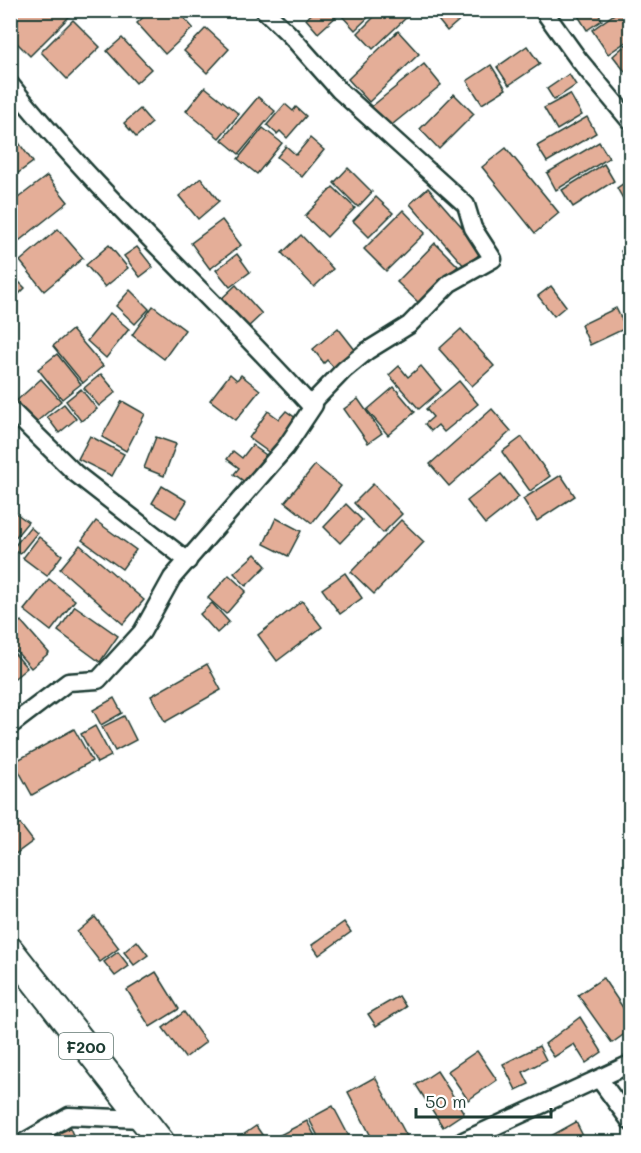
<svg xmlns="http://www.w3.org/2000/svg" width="641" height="1153" font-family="Mali,sans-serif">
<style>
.building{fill:#e4ae98;stroke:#1f3d34;stroke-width:1.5}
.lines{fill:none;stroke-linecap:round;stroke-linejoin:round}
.street-casing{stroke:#1f3d34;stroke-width:21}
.primary-casing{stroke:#1f3d34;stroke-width:30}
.street{stroke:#fff;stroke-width:16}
.primary{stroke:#fff;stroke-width:26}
.labels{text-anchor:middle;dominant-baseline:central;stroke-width:4.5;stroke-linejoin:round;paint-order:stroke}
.shield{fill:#fff;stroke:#627771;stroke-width:1.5}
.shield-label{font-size:16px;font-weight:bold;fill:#1f3d34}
</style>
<rect width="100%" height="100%" fill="#fff"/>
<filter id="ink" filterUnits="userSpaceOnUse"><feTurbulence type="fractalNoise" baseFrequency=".0167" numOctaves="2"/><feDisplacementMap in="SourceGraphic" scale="12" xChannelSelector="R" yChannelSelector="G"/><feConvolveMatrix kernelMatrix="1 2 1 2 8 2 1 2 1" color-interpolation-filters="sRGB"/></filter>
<g filter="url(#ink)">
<g class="building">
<path d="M 10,10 L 76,10 L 30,56 L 10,36 Z"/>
<path d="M 151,10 L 177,10 L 193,28 L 165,54 L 137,23 Z"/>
<path d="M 316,10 L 332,10 L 337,16 L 318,33 L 306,19 Z"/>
<path d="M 346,10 L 376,10 L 355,30 L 341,15 Z"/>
<path d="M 381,10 L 400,10 L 407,17 L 373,49 L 358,33 Z"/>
<path d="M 430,10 L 471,10 L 447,31 Z"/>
<path d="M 596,10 L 602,20 L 587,30 L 575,11 Z"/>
<path d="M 620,10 L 630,10 L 630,39 L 608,54 L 592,30 Z"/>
<path d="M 73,20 L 100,47 L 67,79 L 41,52 Z"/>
<path d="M 206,28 L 229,49 L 207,73 L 184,51 Z"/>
<path d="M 398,31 L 419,54 L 369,102 L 348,79 Z"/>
<path d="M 122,38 L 151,69 L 136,83 L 107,51 Z"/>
<path d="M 630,41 L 630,78 L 613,56 Z"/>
<path d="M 527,46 L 540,64 L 509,85 L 497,67 Z"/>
<path d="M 424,64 L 441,85 L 388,128 L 371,107 Z"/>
<path d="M 491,65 L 506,89 L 482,104 L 467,81 Z"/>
<path d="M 569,74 L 576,85 L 554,100 L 547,89 Z"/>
<path d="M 205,87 L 239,114 L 219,138 L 186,111 Z"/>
<path d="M 454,94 L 474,114 L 439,149 L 420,129 Z"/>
<path d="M 570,94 L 582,115 L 557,130 L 544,108 Z"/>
<path d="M 258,97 L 275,111 L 239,154 L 222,140 Z"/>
<path d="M 285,104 L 293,111 L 296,107 L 306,116 L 287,138 L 280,131 L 277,134 L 267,125 Z"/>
<path d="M 140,109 L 152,123 L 136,137 L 124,123 Z"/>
<path d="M 587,117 L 596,133 L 547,162 L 537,146 Z"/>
<path d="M 263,128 L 282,143 L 257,174 L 238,159 Z"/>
<path d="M 310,138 L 324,150 L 302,177 L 277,157 L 286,146 L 296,155 Z"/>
<path d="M 16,139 L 33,162 L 10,179 L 10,143 Z"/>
<path d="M 599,142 L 609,158 L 556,190 L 547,173 Z"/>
<path d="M 506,148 L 559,213 L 535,233 L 482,167 Z"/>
<path d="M 604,164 L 614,181 L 573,207 L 562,190 Z"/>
<path d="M 348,168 L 372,192 L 358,207 L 334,183 Z"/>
<path d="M 47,176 L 68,202 L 15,244 L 10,239 L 10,204 Z"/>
<path d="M 201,178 L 219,201 L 198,219 L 179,196 Z"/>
<path d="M 630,179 L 630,211 L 617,188 Z"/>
<path d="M 333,187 L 355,208 L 327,237 L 305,216 Z"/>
<path d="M 428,188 L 483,251 L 465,267 L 410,204 Z"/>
<path d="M 376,197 L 393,213 L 369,237 L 353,221 Z"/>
<path d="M 403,210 L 425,233 L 386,271 L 364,249 Z"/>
<path d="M 222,220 L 241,245 L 210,269 L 191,243 Z"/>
<path d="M 58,229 L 83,258 L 44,291 L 20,261 Z"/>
<path d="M 301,235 L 333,269 L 314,287 L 282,253 Z"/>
<path d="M 435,243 L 458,266 L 420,304 L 397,282 Z"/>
<path d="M 109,245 L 128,268 L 105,287 L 86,265 Z"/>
<path d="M 630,246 L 630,272 L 621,251 Z"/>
<path d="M 137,247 L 153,267 L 140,277 L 124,256 Z"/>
<path d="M 237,254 L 250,272 L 230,287 L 216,270 Z"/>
<path d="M 10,273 L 25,288 L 10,303 Z"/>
<path d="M 236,285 L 262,314 L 247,328 L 220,300 Z"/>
<path d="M 551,286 L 566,306 L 554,316 L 538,296 Z"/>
<path d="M 130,290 L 149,309 L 135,324 L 116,306 Z"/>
<path d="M 153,306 L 185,330 L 164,359 L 132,335 Z"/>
<path d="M 616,308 L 626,328 L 590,345 L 581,325 Z"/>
<path d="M 110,313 L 129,329 L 106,358 L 87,341 Z"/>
<path d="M 338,328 L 359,355 L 338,372 L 327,360 L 324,363 L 313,349 Z"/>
<path d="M 461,329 L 494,366 L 472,386 L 439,349 Z"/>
<path d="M 72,330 L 103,366 L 83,383 L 53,346 Z"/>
<path d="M 57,354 L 81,384 L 62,399 L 38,369 Z"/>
<path d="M 399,366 L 408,377 L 421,366 L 441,390 L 419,409 L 389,375 Z"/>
<path d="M 101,374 L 116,392 L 99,406 L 84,388 Z"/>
<path d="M 230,374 L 237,380 L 241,375 L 260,390 L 236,420 L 210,400 Z"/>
<path d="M 41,379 L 61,401 L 34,424 L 15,402 Z"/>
<path d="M 459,381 L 478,404 L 444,432 L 438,425 L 431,431 L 425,424 L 433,417 L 426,409 Z"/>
<path d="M 394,387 L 415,412 L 388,435 L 367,410 Z"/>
<path d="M 81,389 L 97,409 L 81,421 L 66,401 Z"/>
<path d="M 358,399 L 382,433 L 368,443 L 344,409 Z"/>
<path d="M 122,401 L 145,414 L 126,451 L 102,437 Z"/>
<path d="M 64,404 L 76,419 L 59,433 L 47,417 Z"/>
<path d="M 492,409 L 511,431 L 449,486 L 430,464 Z"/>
<path d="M 268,411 L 279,419 L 286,411 L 300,421 L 274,456 L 249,438 Z"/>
<path d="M 90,436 L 124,454 L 112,476 L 78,459 Z"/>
<path d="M 156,437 L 176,444 L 164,476 L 144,468 Z"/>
<path d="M 522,437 L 550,476 L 530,491 L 502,452 Z"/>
<path d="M 252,445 L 266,455 L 245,482 L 234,474 L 239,468 L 227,459 L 233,451 L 242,458 Z"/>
<path d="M 315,465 L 341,486 L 312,523 L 285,502 Z"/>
<path d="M 501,474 L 519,497 L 485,524 L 467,501 Z"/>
<path d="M 561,475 L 575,496 L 537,521 L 523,499 Z"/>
<path d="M 373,484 L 402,514 L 383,533 L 354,503 Z"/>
<path d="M 162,486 L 187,501 L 176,518 L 152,503 Z"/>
<path d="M 346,504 L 362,520 L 340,543 L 324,527 Z"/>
<path d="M 10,509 L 28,522 L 10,544 Z"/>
<path d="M 276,518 L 301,531 L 288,556 L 264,544 Z"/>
<path d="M 401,520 L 424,542 L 374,594 L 351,572 Z"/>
<path d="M 96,521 L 136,550 L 122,569 L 82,540 Z"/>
<path d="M 30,527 L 37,533 L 20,554 L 13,548 Z"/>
<path d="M 39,537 L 62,555 L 47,576 L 23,558 Z"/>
<path d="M 80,545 L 144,600 L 123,624 L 60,569 Z"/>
<path d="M 255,554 L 266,566 L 246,586 L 234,573 Z"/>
<path d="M 345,573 L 362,598 L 340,614 L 322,589 Z"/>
<path d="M 229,575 L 246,591 L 226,614 L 208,598 Z"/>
<path d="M 49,579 L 75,600 L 51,631 L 24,610 Z"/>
<path d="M 302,601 L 322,627 L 277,661 L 258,635 Z"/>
<path d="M 212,603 L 229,622 L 217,633 L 200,614 Z"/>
<path d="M 75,606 L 118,636 L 100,662 L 58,631 Z"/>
<path d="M 21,621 L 49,653 L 31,668 L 10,644 L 10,630 Z"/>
<path d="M 10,648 L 27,668 L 10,682 Z"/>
<path d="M 207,664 L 221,690 L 165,722 L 151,696 Z"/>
<path d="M 114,698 L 122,713 L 101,725 L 93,710 Z"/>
<path d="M 124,716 L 136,740 L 115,751 L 102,727 Z"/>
<path d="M 95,726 L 111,756 L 97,763 L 81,734 Z"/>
<path d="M 74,729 L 92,761 L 32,795 L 14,762 Z"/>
<path d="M 20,824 L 33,841 L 10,858 L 10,832 Z"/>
<path d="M 95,917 L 119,948 L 100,962 L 77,932 Z"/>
<path d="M 344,922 L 351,932 L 319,955 L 312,945 Z"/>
<path d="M 137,941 L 148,955 L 134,965 L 124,952 Z"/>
<path d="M 118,952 L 129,966 L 115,976 L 104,962 Z"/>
<path d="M 156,972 L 179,1009 L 150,1027 L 127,990 Z"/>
<path d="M 603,978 L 630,1018 L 630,1030 L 612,1043 L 578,995 Z"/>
<path d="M 399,996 L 406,1007 L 376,1026 L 368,1014 Z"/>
<path d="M 184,1012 L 206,1042 L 185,1058 L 163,1028 Z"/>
<path d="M 580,1017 L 602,1052 L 586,1063 L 574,1044 L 554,1057 L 545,1044 Z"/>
<path d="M 539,1046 L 546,1060 L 523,1072 L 529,1084 L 516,1090 L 503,1064 Z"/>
<path d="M 477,1051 L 497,1080 L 468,1100 L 448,1071 Z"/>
<path d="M 437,1071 L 464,1113 L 443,1127 L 416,1085 Z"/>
<path d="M 375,1077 L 410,1142 L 374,1142 L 348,1092 Z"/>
<path d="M 333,1106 L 352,1142 L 321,1142 L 309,1119 Z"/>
<path d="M 307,1121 L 318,1142 L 279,1142 L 276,1137 Z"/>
<path d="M 576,1122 L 586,1142 L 551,1142 L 549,1137 Z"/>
<path d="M 256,1126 L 265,1139 L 259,1142 L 240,1142 L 237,1139 Z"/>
<path d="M 70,1128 L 76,1142 L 53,1142 L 51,1137 Z"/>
</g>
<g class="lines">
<g class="street-casing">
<g id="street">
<path d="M 264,10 L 290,35 L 339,90 L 466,205 L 473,228 L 493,259 L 450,283 L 409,325 L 367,351 L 344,370 L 310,405"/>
<path d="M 543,10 L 579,60 L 630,121"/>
<path d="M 10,84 C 102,199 212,296 310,405 L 314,405 L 286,447 L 172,578 L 142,632 L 98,680 L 68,682 L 10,726"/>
<path d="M 10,409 L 75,473 L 188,561"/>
<path d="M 600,1080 L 630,1121"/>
<path d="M 24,1142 L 69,1116 L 142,1119"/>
<path d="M 461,1142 L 630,1064"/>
</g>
</g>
<g class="primary-casing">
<path id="primary" d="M 10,950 L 161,1142"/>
</g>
<use href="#street" class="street"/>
<use href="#primary" class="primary"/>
</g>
</g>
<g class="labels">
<rect class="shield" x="59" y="1033" width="54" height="26" rx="4.5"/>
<g class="shield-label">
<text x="86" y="1046">F200</text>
</g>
</g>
<rect width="641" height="1153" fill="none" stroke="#fff" stroke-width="36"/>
<rect x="18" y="18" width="605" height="1117" fill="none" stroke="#1f3d34" stroke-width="2" filter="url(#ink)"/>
<path d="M416 1108v9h135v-9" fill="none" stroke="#1f3d34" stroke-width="3"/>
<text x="425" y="1108" font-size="18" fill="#1f3d34" stroke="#ffffff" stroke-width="4.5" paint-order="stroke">50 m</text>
</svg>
